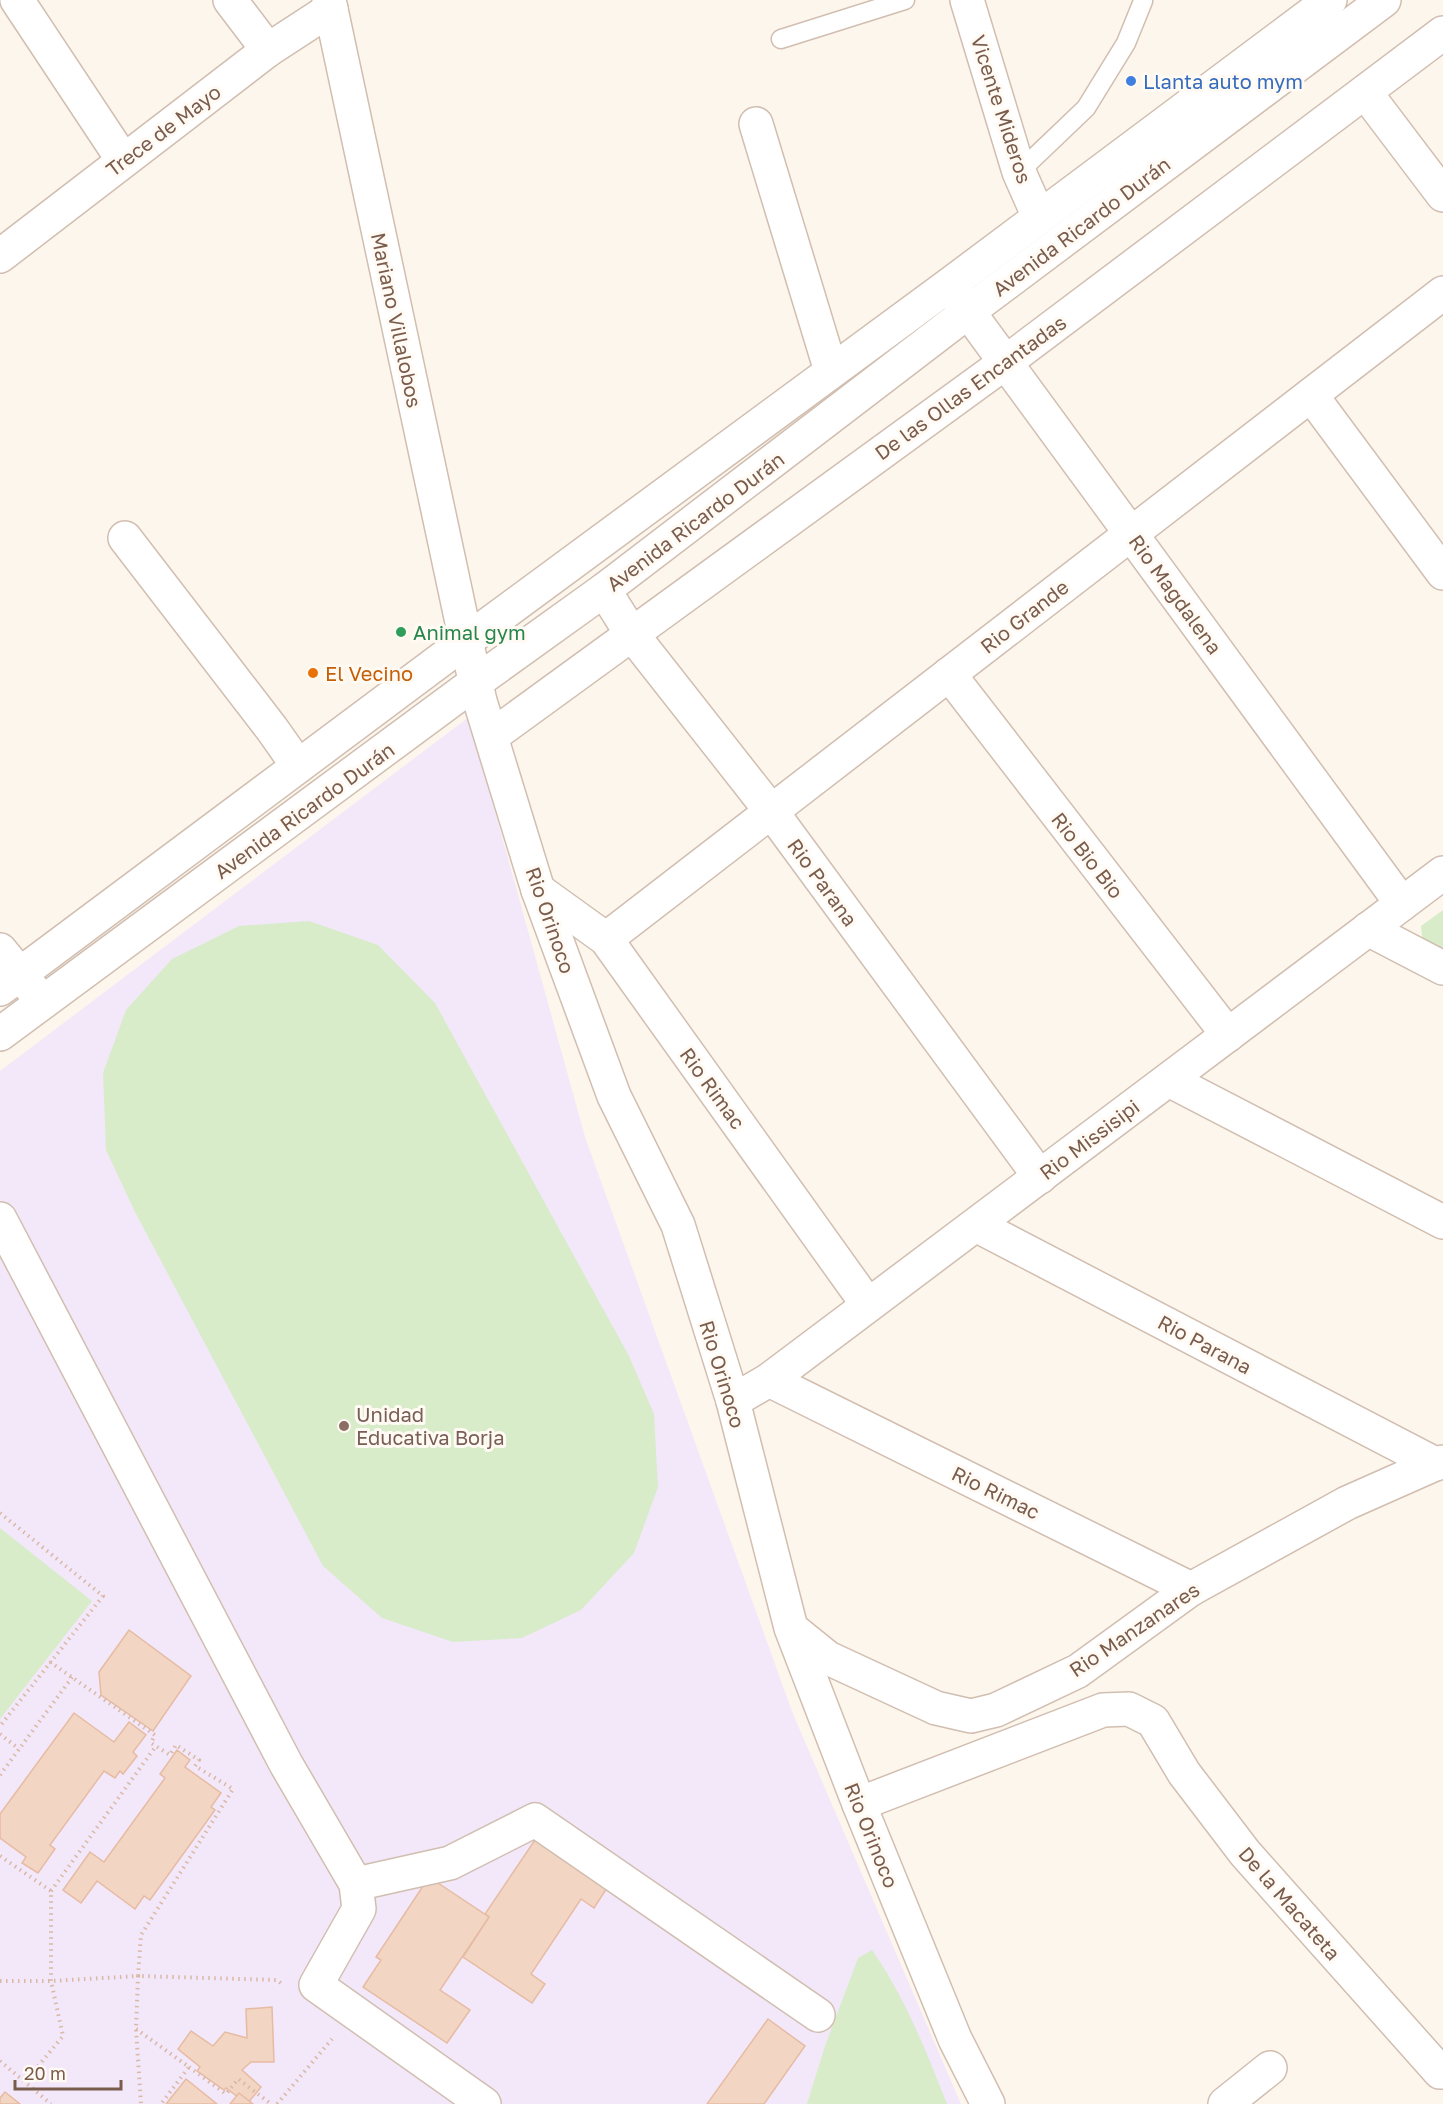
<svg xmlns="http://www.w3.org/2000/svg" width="1443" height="2104" font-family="'Golos Text',sans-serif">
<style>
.education{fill:#f3e8fa}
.green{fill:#d8ecc9}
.building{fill:#f3d5c3;stroke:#e6bba3;stroke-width:1.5}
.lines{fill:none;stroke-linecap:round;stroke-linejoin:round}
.service-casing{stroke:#d1beb0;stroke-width:21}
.minor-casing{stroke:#d1beb0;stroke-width:36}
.tertiary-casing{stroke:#d1beb0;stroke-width:36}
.path{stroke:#d9b8a5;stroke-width:4;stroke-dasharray:1.5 4.5;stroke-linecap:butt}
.service{stroke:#fff;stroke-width:18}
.minor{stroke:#fff;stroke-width:33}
.tertiary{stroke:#fff;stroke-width:33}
.shop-dot{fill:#3f7fe0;stroke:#fffaf3;stroke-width:2}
.leisure-dot{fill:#2e9e5b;stroke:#fffaf3;stroke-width:2}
.food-dot{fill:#e8710a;stroke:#fffaf3;stroke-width:2}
.education-dot{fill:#8d6e63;stroke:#fffaf3;stroke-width:2}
.labels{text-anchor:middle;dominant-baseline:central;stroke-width:6;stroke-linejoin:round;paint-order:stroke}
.shop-label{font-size:20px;fill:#366cbe;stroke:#fffaf3;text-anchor:start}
.street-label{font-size:20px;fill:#7a5c4d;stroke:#fffaf3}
.leisure-label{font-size:20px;fill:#27864d;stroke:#fffaf3;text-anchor:start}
.food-label{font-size:20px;fill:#c56008;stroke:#fffaf3;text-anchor:start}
.education-label{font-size:20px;fill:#785e54;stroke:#fffaf3;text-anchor:start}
</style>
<rect width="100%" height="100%" fill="#fdf6ec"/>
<path class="education" d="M 469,717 L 585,1137 L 793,1714 L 961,2104 L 0,2104 L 0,1071 Z"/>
<g class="green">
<path d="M 1443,910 L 1443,955 L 1423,945 L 1421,926 Z"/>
<path d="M 309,921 L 378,945 L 435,1003 L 629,1356 L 654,1414 L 658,1487 L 634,1553 L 581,1610 L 522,1638 L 453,1642 L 382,1618 L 323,1566 L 135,1212 L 106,1150 L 103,1073 L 126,1010 L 172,959 L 239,926 Z"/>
<path d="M 0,1528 L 92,1601 L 0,1719 Z"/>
<path d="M 872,1950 C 905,1997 926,2051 947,2104 L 807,2104 L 825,2046 L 858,1958 Z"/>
</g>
<g class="building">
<path d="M 129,1630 L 191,1676 L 153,1731 L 101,1695 L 99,1672 Z"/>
<path d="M 74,1713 L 114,1742 L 129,1722 L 146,1735 L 133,1752 L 137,1756 L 123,1774 L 120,1771 L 115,1778 L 104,1771 L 50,1845 L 55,1849 L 38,1873 L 22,1863 L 26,1857 L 0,1838 L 0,1814 Z"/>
<path d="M 177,1750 L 190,1760 L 185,1767 L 221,1793 L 211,1807 L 215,1810 L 150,1900 L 144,1896 L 135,1909 L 97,1881 L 81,1903 L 63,1890 L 90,1852 L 104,1862 L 165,1778 L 160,1774 Z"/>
<path d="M 537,1837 L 609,1885 L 594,1908 L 581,1899 L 531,1974 L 545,1984 L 532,2003 L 463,1957 L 489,1917 L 485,1914 Z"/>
<path d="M 429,1877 L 489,1917 L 440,1990 L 470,2010 L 447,2043 L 363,1987 L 381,1960 L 376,1957 Z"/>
<path d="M 272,2007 L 274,2062 L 251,2062 L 242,2070 L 261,2087 L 247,2104 L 226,2088 L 224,2090 L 197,2071 L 200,2067 L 178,2049 L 191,2031 L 213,2046 L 225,2032 L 247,2038 L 246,2009 Z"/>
<path d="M 768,2019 L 805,2046 L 764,2104 L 707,2104 Z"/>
<path d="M 186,2079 L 217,2104 L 166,2104 Z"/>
<path d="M 5,2092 L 20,2104 L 0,2104 L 0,2098 Z"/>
<path d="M 239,2093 L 253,2104 L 230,2104 Z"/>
</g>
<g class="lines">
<g class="service-casing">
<g id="service">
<path d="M 781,39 L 905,0"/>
<path d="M 1019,172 L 1086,108 L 1126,43 L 1143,1"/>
</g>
</g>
<g class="minor-casing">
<g id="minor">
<path d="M 17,0 L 123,160"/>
<path d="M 230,0 L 268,50"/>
<path d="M 329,0 L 466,641 L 480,701 L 538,890 L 614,1096 L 678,1225 L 733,1401 L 791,1628 L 859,1804 L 955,2039 L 988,2104"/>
<path d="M 967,0 L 1019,172 L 1039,217"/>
<path d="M 1365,92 L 1443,195"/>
<path d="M 756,124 L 831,371"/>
<path d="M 0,256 L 268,50 L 331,9"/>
<path d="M 951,288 L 1402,904"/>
<path d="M 1311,395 L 1443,573"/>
<path d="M 125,538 L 272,729 L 298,766"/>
<path d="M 604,590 L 631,633 L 771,811 L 1040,1177"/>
<path d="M 949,674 L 1228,1035"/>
<path d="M 492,736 L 1006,362 L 1443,33"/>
<path d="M 538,890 L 606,939 L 868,1305"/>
<path d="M 1368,929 L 1443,968"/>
<path d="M 606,939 L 1443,293"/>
<path d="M 0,950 L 43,1002"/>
<path d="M 1169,1080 L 1443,1222"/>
<path d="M 0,1219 L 286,1764 L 356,1884 L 359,1909 L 316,1985 L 484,2104"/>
<path d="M 976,1225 L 1435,1464"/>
<path d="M 769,1380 L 1191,1589"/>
<path d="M 733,1401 L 769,1380 L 1443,873"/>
<path d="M 792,1629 L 828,1658 L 936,1708 L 971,1716 L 996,1710 L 1078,1671 L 1191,1589 L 1347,1503 L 1435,1464 L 1443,1462"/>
<path d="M 859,1804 L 1103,1710 L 1129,1709 L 1153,1721 L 1184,1773 L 1245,1853 L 1440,2072 L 1443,2072"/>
<path d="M 356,1884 L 450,1863 L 535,1820 L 818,2015"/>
<path d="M 1225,2104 L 1270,2068"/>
</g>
</g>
<g class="tertiary-casing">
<g id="tertiary">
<path d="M 0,989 L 466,641 L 949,285 L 1330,0"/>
<path d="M 0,1034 L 476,682 L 604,590 L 969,311 L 1384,0"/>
</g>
</g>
<g class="path">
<path d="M 0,1513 L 103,1596 L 0,1726"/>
<path d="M 50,1662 L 155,1735 L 151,1743 L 170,1755 L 176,1745 L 199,1760 L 195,1766 L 233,1789 L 141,1935 L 138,1976 L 277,1980 L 282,1984"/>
<path d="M 0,1734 L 19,1749"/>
<path d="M 0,1775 L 73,1676"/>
<path d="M 0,1856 L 51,1891 L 51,1981 L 63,2036 L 25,2082"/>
<path d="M 51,1891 L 156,1746"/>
<path d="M 0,1981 L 51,1981 L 138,1976 L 136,2029 L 141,2104"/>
<path d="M 136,2029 L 189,2067 L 161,2104"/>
<path d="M 0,2061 L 51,2104"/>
<path d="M 189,2067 L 226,2094 L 238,2079 L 271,2104"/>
<path d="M 277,2104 L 332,2039"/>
</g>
<use href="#service" class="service"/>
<use href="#minor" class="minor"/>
<use href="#tertiary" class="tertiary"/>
</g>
<circle class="shop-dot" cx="1131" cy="81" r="6"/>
<circle class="leisure-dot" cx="401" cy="632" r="6"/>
<circle class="food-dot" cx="313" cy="673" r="6"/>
<circle class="education-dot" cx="344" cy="1426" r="6"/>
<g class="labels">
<g class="shop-label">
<text x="1143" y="81">Llanta auto mym</text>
</g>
<g class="street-label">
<text transform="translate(1002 109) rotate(72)">Vicente Mideros</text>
<text transform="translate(163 130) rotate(-37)">Trece de Mayo</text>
<text transform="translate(1081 226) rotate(-37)">Avenida Ricardo Durán</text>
<text transform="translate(397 320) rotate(78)">Mariano Villalobos</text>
<text transform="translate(970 387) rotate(-36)">De las Ollas Encantadas</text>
<text transform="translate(695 521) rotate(-37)">Avenida Ricardo Durán</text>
<text transform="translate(1176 594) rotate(54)">Rio Magdalena</text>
<text transform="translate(1024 616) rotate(-38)">Rio Grande</text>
<text transform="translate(304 810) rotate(-36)">Avenida Ricardo Durán</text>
<text transform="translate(1088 855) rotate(52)">Rio Bio Bio</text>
<text transform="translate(823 882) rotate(54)">Rio Parana</text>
<text transform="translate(551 920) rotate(71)">Rio Orinoco</text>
<text transform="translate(713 1088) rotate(54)">Rio Rimac</text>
<text transform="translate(1089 1139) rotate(-37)">Rio Missisipi</text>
<text transform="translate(1205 1344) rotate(28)">Rio Parana</text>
<text transform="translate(723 1374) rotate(73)">Rio Orinoco</text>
<text transform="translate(996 1492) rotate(26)">Rio Rimac</text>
<text transform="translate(1134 1629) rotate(-34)">Rio Manzanares</text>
<text transform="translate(872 1835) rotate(68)">Rio Orinoco</text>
<text transform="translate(1290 1903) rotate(49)">De la Macateta</text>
</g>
<g class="leisure-label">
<text x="413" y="632">Animal gym</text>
</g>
<g class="food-label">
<text x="325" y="673">El Vecino</text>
</g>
<g class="education-label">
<text x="356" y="1414">Unidad<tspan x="356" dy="23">Educativa Borja</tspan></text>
</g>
</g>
<path d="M15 2080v9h106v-9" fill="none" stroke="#7a5c4d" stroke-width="3"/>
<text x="24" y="2080" font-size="18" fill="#7a5c4d" stroke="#fffaf3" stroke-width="4.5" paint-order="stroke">20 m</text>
</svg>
